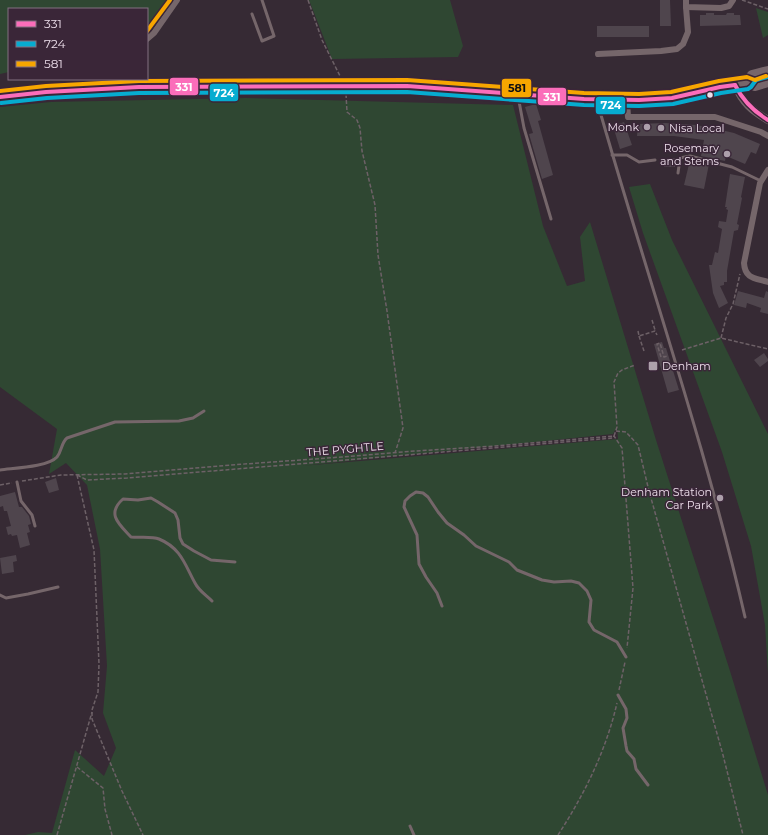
<svg xmlns="http://www.w3.org/2000/svg" width="768" height="835" font-family="Montserrat,sans-serif">
<style>
.green{fill:#2f4732;fill-rule:evenodd}
.building{fill:#4f454d}
.lines{fill:none;stroke-linecap:round;stroke-linejoin:round}
.path{stroke:#6d6167;stroke-width:1.5;stroke-dasharray:4 2;stroke-linecap:butt}
.service{stroke:#75666a;stroke-width:3}
.minor{stroke:#75666a;stroke-width:6}
.tertiary{stroke:#75666a;stroke-width:8}
.primary{stroke:#77666b;stroke-width:10}
.bus-1-casing{stroke:#3a2638;stroke-width:7}
.bus-2-casing{stroke:#3a2638;stroke-width:7}
.bus-3-casing{stroke:#3a2638;stroke-width:7}
.bus-1{stroke:#fb6dba;stroke-width:4}
.bus-2{stroke:#06acd0;stroke-width:4}
.bus-3{stroke:#f7a600;stroke-width:4}
.bus-dot{fill:#eddfeb;stroke:#3a2638;stroke-width:1.5}
.poi-dot{fill:#ada0ab;stroke:#3a2638;stroke-width:1.5}
.labels{text-anchor:middle;dominant-baseline:central;stroke-width:3;stroke-linejoin:round;paint-order:stroke}
.poi-label{font-size:11px;fill:#eddfeb;stroke:#3a2638;text-anchor:end}
.street-label{font-size:11px;fill:#eddfeb;stroke:#3a2638}
.line-badge{stroke:#3a2638;stroke-width:1.5}
.badge-label{font-size:11px;text-anchor:middle;font-weight:bold;fill:#fff}
.pale-badge-label{font-size:11px;text-anchor:middle;font-weight:bold;fill:#111}
</style>
<rect width="100%" height="100%" fill="#362a34"/>
<g class="green">
<path d="M 0,0 L 169,0 L 147,31 L 147,9 L 9,9 L 9,72 L 0,74 Z"/>
<path d="M 309,0 L 450,0 L 463,46 L 458,57 L 332,59 Z"/>
<path d="M 756,8 L 768,12 L 768,35 L 763,38 Z"/>
<path d="M 246,98 L 513,105 L 543,226 L 567,286 L 585,281 L 580,237 L 590,222 L 656,440 L 730,671 L 768,795 L 768,835 L 25,835 L 38,832 L 52,833 L 75,750 L 104,776 L 116,748 L 103,713 L 107,666 L 100,549 L 87,485 L 66,463 L 49,474 L 57,429 L 0,387 L 0,107 L 51,102 ZM 617,424 L 618,439 L 301,466 L 613,434 L 615,430 L 616,431 Z"/>
<path d="M 650,184 L 672,240 L 768,434 L 768,674 L 765,625 L 751,546 L 722,452 L 643,233 L 629,187 Z"/>
</g>
<g class="building">
<path d="M 660,0 L 670,0 L 671,26 L 660,26 Z"/>
<path d="M 706,13 L 714,13 L 714,15 L 726,15 L 727,13 L 734,13 L 734,15 L 740,15 L 741,25 L 700,26 L 700,15 L 706,15 Z"/>
<rect x="597" y="26" width="52" height="11"/>
<path d="M 536,104 L 541,120 L 538,121 L 553,175 L 542,179 L 529,134 L 533,133 L 525,107 Z"/>
<path d="M 624,122 L 632,145 L 620,149 L 613,126 Z"/>
<path d="M 665,123 L 696,125 L 717,129 L 734,133 L 760,144 L 756,154 L 751,152 L 745,164 L 726,156 L 725,161 L 701,156 L 704,140 L 674,136 L 637,136 L 638,124 Z"/>
<path d="M 675,158 L 675,167 L 664,167 L 664,159 Z"/>
<path d="M 690,160 L 709,164 L 704,189 L 684,185 Z"/>
<path d="M 730,174 L 745,177 L 741,197 L 742,198 L 737,224 L 739,225 L 738,230 L 734,231 L 727,271 L 727,282 L 724,282 L 724,285 L 720,286 L 728,303 L 719,308 L 713,293 L 709,265 L 712,265 L 715,252 L 718,253 L 722,229 L 718,227 L 719,221 L 726,222 L 728,210 L 726,209 L 727,207 L 725,207 Z"/>
<path d="M 738,291 L 764,298 L 766,291 L 768,292 L 768,314 L 760,312 L 761,308 L 747,303 L 746,308 L 734,305 Z"/>
<path d="M 662,342 L 664,348 L 666,348 L 679,390 L 668,393 L 654,344 Z"/>
<path d="M 764,353 L 768,359 L 768,361 L 760,367 L 754,360 Z"/>
<path d="M 56,478 L 59,490 L 49,493 L 45,482 Z"/>
<path d="M 15,492 L 19,507 L 22,507 L 29,516 L 31,524 L 28,525 L 30,532 L 27,533 L 30,545 L 20,548 L 17,535 L 12,536 L 11,534 L 8,535 L 6,527 L 11,526 L 7,511 L 4,511 L 3,506 L 0,507 L 0,496 Z"/>
<path d="M 16,555 L 17,561 L 13,562 L 14,572 L 2,574 L 0,558 Z"/>
</g>
<g class="lines">
<g class="path">
<path d="M 308,0 L 322,40 L 341,78"/>
<path d="M 742,0 L 768,9"/>
<path d="M 346,94 L 347,112 L 357,120 L 360,128 L 362,151 L 375,205 L 378,255 L 387,311 L 403,428 L 395,453"/>
<path d="M 652,320 L 655,330"/>
<path d="M 638,331 L 639,336 L 655,331 L 657,335"/>
<path d="M 639,336 L 644,351"/>
<path d="M 721,338 L 726,318 L 733,304 L 740,274"/>
<path d="M 682,350 L 721,338 L 768,349"/>
<path d="M 661,357 L 657,344 L 660,343 L 664,357 L 668,356"/>
<path d="M 616,431 L 626,432 L 638,445 L 649,491 L 723,755 L 743,835"/>
<path d="M 77,475 L 87,480 L 127,478 L 613,438 L 614,436 L 622,448 L 633,588 L 627,648"/>
<path d="M 77,475 L 94,550 L 99,664 L 98,692 L 92,710 L 92,719 L 122,791 L 143,835"/>
<path d="M 22,481 L 61,475 L 125,474 L 231,465 L 342,457 L 415,451 L 495,446 L 614,436 L 617,427 L 614,382 L 618,373 L 622,370 L 635,365"/>
<path d="M 0,485 L 12,483"/>
<path d="M 619,690 L 625,662"/>
<path d="M 77,767 L 103,788 L 105,809 L 112,835"/>
<path d="M 57,835 L 92,712"/>
<path d="M 558,835 C 584,795 606,751 617,703"/>
</g>
<g class="service">
<path d="M 252,14 L 262,41 L 274,36 L 262,0"/>
<path d="M 518,96 L 524,128 L 551,219"/>
<path d="M 597,101 C 646,274 705,443 745,617"/>
<path d="M 612,155 L 627,155 L 639,162 L 655,160"/>
<path d="M 678,173 L 680,158 L 690,156 L 732,167 L 761,181"/>
<path d="M 0,470 C 14,468 48,467 57,457 C 62,451 61,443 67,438 L 115,422 L 179,421 L 193,418 L 204,411"/>
<path d="M 17,482 L 21,501 L 32,515 L 35,526"/>
<path d="M 0,595 L 6,598 L 28,594 L 58,587"/>
<path d="M 212,601 C 206,595 199,591 195,583 C 185,565 181,548 159,539 C 152,536 139,538 131,537 C 119,524 106,514 123,499 L 138,500 L 151,498 L 158,502 L 175,513 L 178,520 L 180,538 L 183,544 L 194,551 L 211,560 L 235,562"/>
<path d="M 442,606 L 437,593 L 426,577 L 419,564 L 417,535 L 404,507 L 405,501 L 410,496 L 416,492 L 423,493 L 428,497 L 438,512 L 447,523 L 464,535 L 476,546 L 509,562 L 517,570 L 542,580 L 554,582 L 571,581 L 579,583 L 587,591 L 591,600 L 589,622 L 594,630 L 617,642 L 626,657"/>
<path d="M 618,695 L 626,709 L 627,718 L 623,728 L 626,746 L 627,751 L 634,759 L 636,769 L 648,785"/>
<path d="M 410,826 L 414,835"/>
</g>
<g class="minor">
<path d="M 686,0 L 686,7 L 721,8 L 729,6 L 733,0"/>
<path d="M 147,39 L 154,33 L 177,0"/>
<path d="M 598,54 L 661,51 L 677,49 L 683,44 L 688,32 L 686,7"/>
<path d="M 97,88 L 100,79"/>
<path d="M 627,100 L 628,117 L 715,117 L 761,132 L 768,136"/>
<path d="M 768,170 L 760,183 L 744,263 C 745,279 755,278 768,282"/>
</g>
<path class="tertiary" d="M 735,85 C 743,103 751,110 768,120"/>
<g class="primary">
<path d="M 747,83 L 752,75 L 768,71"/>
<path d="M 0,97 C 123,80 248,89 372,86 L 407,86 L 584,99 L 639,100 L 672,98 L 720,87 L 747,83 L 755,86 L 768,82"/>
</g>
<g class="bus-1-casing">
<g id="bus-1">
<path d="M 735,85 C 743,101 753,111 768,120"/>
<path d="M 0,97 L 46,92 L 139,87 L 407,86 L 584,99 L 639,100 L 672,98 L 720,87 L 735,85"/>
</g>
</g>
<g class="bus-2-casing">
<path id="bus-2" d="M 1,103 L 47,98 L 139,93 L 407,92 L 584,105 L 639,106 L 673,104 L 721,93 L 748,89 L 751,87 L 756,80 L 768,77"/>
</g>
<g class="bus-3-casing">
<g id="bus-3">
<path d="M 147,31 L 170,0"/>
<path d="M 0,91 L 46,86 L 139,81 L 407,80 L 584,93 L 639,94 L 671,92 L 719,81 L 747,77 L 755,80 L 766,76"/>
</g>
</g>
<use href="#bus-1" class="bus-1"/>
<use href="#bus-2" class="bus-2"/>
<use href="#bus-3" class="bus-3"/>
</g>
<circle class="bus-dot" cx="710" cy="95" r="3.5"/>
<g class="poi-dot">
<circle cx="647" cy="127" r="4"/>
<circle cx="661" cy="128" r="4"/>
<circle cx="727" cy="154" r="4"/>
<rect x="648" y="361" width="10" height="10" rx="2"/>
<circle cx="720" cy="498" r="4"/>
</g>
<g class="labels">
<g class="poi-label">
<text x="639" y="127">Monk</text>
<text x="669" y="128" text-anchor="start">Nisa Local</text>
<text x="719" y="148">Rosemary<tspan x="719" dy="13">and Stems</tspan></text>
<text x="662" y="366" text-anchor="start">Denham</text>
<text x="712" y="492">Denham Station<tspan x="712" dy="13">Car Park</tspan></text>
</g>
<g class="street-label">
<text transform="translate(345 449) rotate(-5)">THE PYGHTLE</text>
</g>
</g>
<g class="line-badge">
<rect x="169" y="77" width="30" height="19" rx="4" fill="#fb6dba"/>
<rect x="501" y="78" width="31" height="20" rx="4" fill="#f7a600"/>
<rect x="209" y="83" width="30" height="19" rx="4" fill="#06acd0"/>
<rect x="537" y="87" width="30" height="19" rx="4" fill="#fb6dba"/>
<rect x="595" y="96" width="31" height="19" rx="4" fill="#06acd0"/>
</g>
<g class="badge-label">
<text x="184" y="91">331</text>
<text x="224" y="97">724</text>
<text x="552" y="101">331</text>
<text x="611" y="109">724</text>
</g>
<g class="pale-badge-label">
<text x="517" y="92">581</text>
</g>
<rect x="8" y="8" width="140" height="72" fill="#3a2638" stroke="#827080"/>
<rect x="16" y="21" width="20" height="6" fill="#fb6dba" stroke="#827080"/>
<text x="44" y="28" font-size="12" fill="#eddfeb">331</text>
<rect x="16" y="41" width="20" height="6" fill="#06acd0" stroke="#827080"/>
<text x="44" y="48" font-size="12" fill="#eddfeb">724</text>
<rect x="16" y="61" width="20" height="6" fill="#f7a600" stroke="#827080"/>
<text x="44" y="68" font-size="12" fill="#eddfeb">581</text>
</svg>
